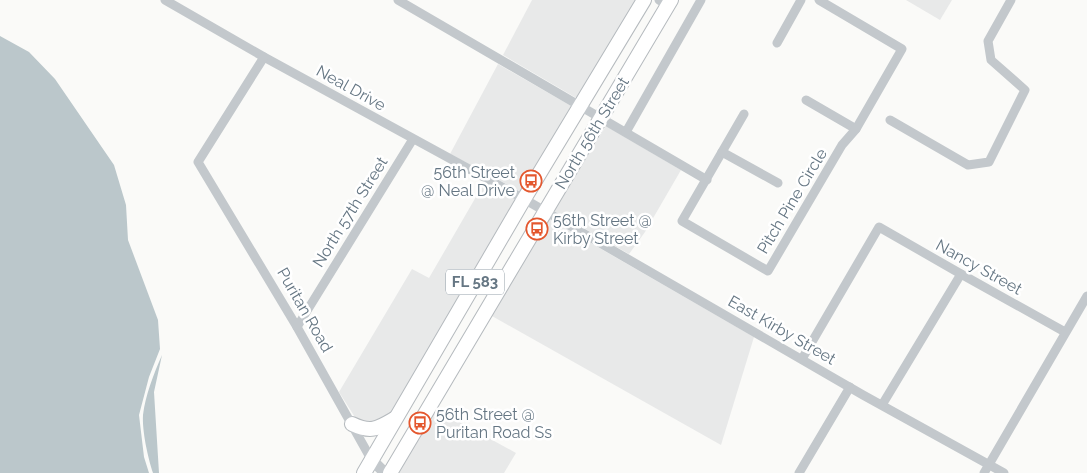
<svg xmlns="http://www.w3.org/2000/svg" width="1087" height="473" font-family="Raleway,sans-serif">
<style>
.built{fill:#e8e9e9}
.water{fill:#bbc7cb}
.lines{fill:none;stroke-linecap:round;stroke-linejoin:round}
.primary-casing{stroke:#b5babe;stroke-width:16}
.minor{stroke:#c3c8cc;stroke-width:9}
.tertiary{stroke:#c3c8cc;stroke-width:11}
.primary{stroke:#fff;stroke-width:14}
.labels{text-anchor:middle;dominant-baseline:central;stroke-width:5;stroke-linejoin:round;paint-order:stroke}
.shield{fill:#fff;stroke:#939fa8;stroke-width:1}
.shield-label{font-size:15px;font-weight:bold;fill:#657683}
.street-label{font-size:16px;fill:#657683;stroke:#fff}
.poi-label{font-size:16px;fill:#657683;stroke:#fff;text-anchor:start}
</style>
<rect width="100%" height="100%" fill="#fafaf8"/>
<g class="built">
<path d="M 532,0 L 636,0 L 578,99 L 503,55 Z"/>
<path d="M 906,0 L 952,0 L 940,20 Z"/>
<path d="M 498,64 L 573,107 L 523,193 L 450,154 Z"/>
<path d="M 606,126 L 681,170 L 645,232 L 629,254 L 554,211 Z"/>
<path d="M 484,183 L 518,201 L 392,415 L 378,423 L 358,422 L 339,392 L 412,269 L 429,278 Z"/>
<path d="M 549,219 L 754,337 L 721,445 L 492,316 Z"/>
<path d="M 436,409 L 516,453 L 504,473 L 398,473 Z"/>
</g>
<g class="water">
<path d="M 0,36 L 29,52 L 55,79 L 114,165 L 126,205 L 128,240 L 158,320 L 160,349 L 149,377 L 139,415 L 144,457 L 149,473 L 0,473 Z"/>
<path d="M 162,355 L 154,392 L 159,473 L 153,473 C 148,458 142,431 143,415 C 145,396 154,373 162,355 Z"/>
</g>
<g class="lines">
<g class="primary-casing">
<g id="primary">
<path d="M 352,424 C 371,433 377,429 394,419"/>
<path d="M 364,473 L 524,199 L 644,0"/>
<path d="M 390,473 L 671,0"/>
</g>
</g>
<g class="minor">
<path d="M 165,0 L 264,57 L 524,199 L 863,395 L 1004,473"/>
<path d="M 398,0 L 707,180"/>
<path d="M 659,0 L 668,5"/>
<path d="M 777,43 L 801,0"/>
<path d="M 264,57 L 198,162 L 297,327 L 371,459"/>
<path d="M 806,100 L 856,129"/>
<path d="M 744,114 L 682,221 L 768,271 L 842,145 L 856,129 L 902,49 L 819,0"/>
<path d="M 890,120 L 968,165 L 989,162 L 1025,90 L 991,60 L 988,41 L 1011,0"/>
<path d="M 626,132 L 701,0"/>
<path d="M 722,152 L 778,183"/>
<path d="M 297,327 L 413,139"/>
<path d="M 802,359 L 879,227 L 961,274 L 1065,332"/>
<path d="M 882,405 L 961,274"/>
<path d="M 799,473 L 850,387"/>
<path d="M 984,473 L 1087,296"/>
</g>
<path class="tertiary" d="M 371,459 L 385,473"/>
<use href="#primary" class="primary"/>
</g>
<defs>
<g id="bus-ring" transform="scale(1.125)"><circle r="9.5" fill="#fff" stroke="#e4572e" stroke-width="1.5"/><path d="M-5-6H5V4H4V6H2V4H-2V6H-4V4H-5ZM-3.5-4V0h7V-4ZM-3.5 1.2v1.5H-2V1.2ZM2 1.2v1.5H3.5V1.2Z" fill="#e4572e"/></g>
</defs>
<g fill-rule="evenodd">
<use href="#bus-ring" x="531" y="181"/>
<use href="#bus-ring" x="537" y="229"/>
<use href="#bus-ring" x="420" y="423"/>
</g>
<g class="labels">
<rect class="shield" x="446" y="269.5" width="58" height="25" rx="4"/>
<g class="shield-label">
<text x="475" y="282">FL 583</text>
</g>
<g class="street-label">
<text transform="translate(351 88) rotate(29)">Neal Drive</text>
<text transform="translate(592 133) rotate(-59)">North 56th Street</text>
<text transform="translate(792 201) rotate(-59)">Pitch Pine Circle</text>
<text transform="translate(350 212) rotate(-58)">North 57th Street</text>
<text transform="translate(979 267) rotate(29)">Nancy Street</text>
<text transform="translate(305 310) rotate(60)">Puritan Road</text>
<text transform="translate(782 330) rotate(30)">East Kirby Street</text>
</g>
<g class="poi-label">
<text x="515" y="172" text-anchor="end">56th Street<tspan x="515" dy="18">@ Neal Drive</tspan></text>
<text x="553" y="220">56th Street @<tspan x="553" dy="18">Kirby Street</tspan></text>
<text x="436" y="414">56th Street @<tspan x="436" dy="18">Puritan Road Ss</tspan></text>
</g>
</g>
</svg>
